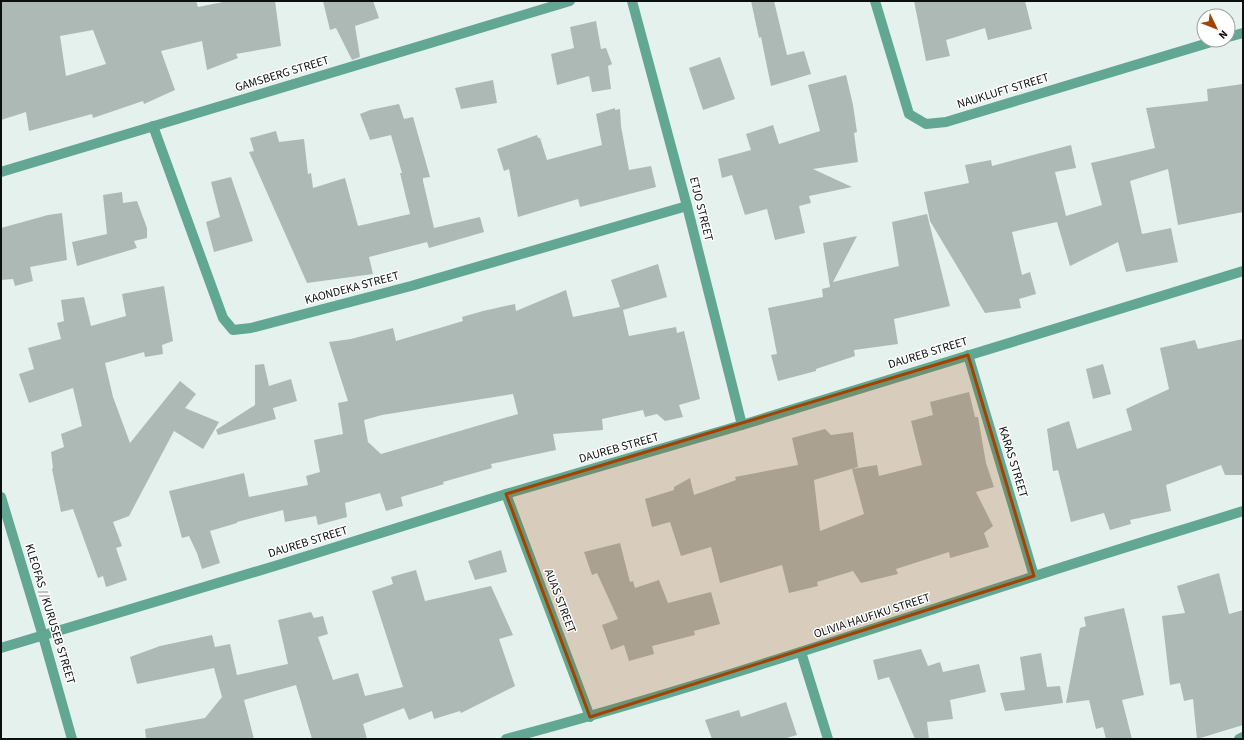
<svg xmlns="http://www.w3.org/2000/svg" width="1244" height="740" font-family="'Source Sans 3',sans-serif">
<style>
.building{fill:#adb9b5;fill-rule:evenodd}
.lines{fill:none;stroke-linecap:round;stroke-linejoin:round}
.minor{stroke:#61a792;stroke-width:10}
.tertiary{stroke:#61a792;stroke-width:10}
.marked{fill:#a44200;fill-opacity:0.2;stroke:#a44200;stroke-width:3;stroke-linejoin:round}
.labels{text-anchor:middle;dominant-baseline:central;stroke-width:3;stroke-linejoin:round;paint-order:stroke}
.street-label{font-size:12px;fill:#0b0f0e;stroke:#fff}
</style>
<rect width="100%" height="100%" fill="#e5f1ed"/>
<g class="building">
<path d="M 1,1 L 196,1 L 198,7 L 228,1 L 275,1 L 281,46 L 236,54 L 238,58 L 207,70 L 202,41 L 161,51 L 175,90 L 144,104 L 143,101 L 93,118 L 92,114 L 29,131 L 26,112 L 1,120 ZM 93,30 L 106,64 L 66,76 L 60,36 Z"/>
<path d="M 323,1 L 373,1 L 379,18 L 355,26 L 360,57 L 352,60 L 336,28 L 330,30 Z"/>
<path d="M 751,1 L 774,1 L 787,55 L 804,51 L 811,74 L 771,86 L 761,37 L 759,38 Z"/>
<path d="M 914,1 L 1025,1 L 1032,29 L 988,40 L 985,28 L 946,40 L 950,56 L 926,61 Z"/>
<path d="M 596,21 L 601,49 L 606,48 L 612,64 L 608,66 L 611,89 L 592,92 L 589,76 L 557,85 L 551,54 L 574,48 L 570,27 Z"/>
<path d="M 720,57 L 735,99 L 703,110 L 689,68 Z"/>
<path d="M 846,75 L 853,105 L 857,132 L 854,133 L 858,162 L 813,169 L 852,187 L 809,196 L 811,203 L 799,206 L 805,233 L 775,240 L 767,209 L 745,215 L 732,175 L 722,178 L 718,159 L 751,150 L 746,134 L 773,125 L 779,144 L 820,131 L 808,85 Z"/>
<path d="M 493,80 L 497,103 L 461,109 L 455,88 Z"/>
<path d="M 1243,84 L 1243,212 L 1178,225 L 1168,169 L 1130,181 L 1142,234 L 1171,228 L 1178,262 L 1126,272 L 1118,242 L 1070,266 L 1057,222 L 1012,232 L 1022,275 L 1030,272 L 1036,294 L 1019,299 L 1021,308 L 985,313 L 930,221 L 924,192 L 969,183 L 965,165 L 991,160 L 992,166 L 1071,145 L 1076,168 L 1055,172 L 1066,216 L 1102,205 L 1091,163 L 1155,148 L 1146,108 L 1208,101 L 1207,89 Z"/>
<path d="M 399,104 L 404,119 L 413,117 L 430,177 L 423,178 L 423,181 L 434,228 L 480,217 L 484,232 L 429,248 L 427,242 L 369,257 L 373,274 L 307,283 L 249,152 L 254,151 L 250,138 L 276,131 L 279,142 L 304,139 L 308,174 L 311,173 L 313,188 L 345,178 L 358,226 L 410,214 L 400,173 L 402,173 L 391,135 L 370,140 L 360,114 L 370,110 Z"/>
<path d="M 615,108 L 615,110 L 620,109 L 621,126 L 629,170 L 651,166 L 656,187 L 580,207 L 578,199 L 518,217 L 509,169 L 504,171 L 497,149 L 537,135 L 538,138 L 540,138 L 547,160 L 602,145 L 596,114 Z"/>
<path d="M 231,177 L 253,241 L 214,252 L 206,222 L 220,217 L 211,182 Z"/>
<path d="M 122,192 L 123,203 L 137,201 L 147,228 L 147,238 L 134,241 L 137,248 L 77,266 L 72,242 L 107,234 L 103,195 Z"/>
<path d="M 62,213 L 67,260 L 30,267 L 33,281 L 15,286 L 13,279 L 1,280 L 1,228 L 48,215 Z"/>
<path d="M 927,214 L 950,306 L 894,319 L 898,344 L 854,350 L 855,356 L 816,369 L 816,371 L 778,381 L 771,355 L 777,354 L 768,308 L 823,297 L 822,289 L 830,287 L 823,243 L 857,236 L 833,282 L 899,266 L 892,222 Z"/>
<path d="M 658,264 L 667,297 L 623,310 L 629,336 L 676,327 L 677,333 L 684,331 L 700,399 L 679,405 L 683,417 L 665,421 L 657,414 L 645,417 L 643,410 L 602,419 L 603,430 L 553,434 L 556,450 L 491,464 L 492,468 L 443,482 L 444,484 L 401,497 L 403,506 L 386,511 L 380,493 L 345,503 L 347,517 L 318,525 L 316,516 L 285,522 L 283,510 L 237,522 L 237,523 L 210,531 L 220,563 L 202,569 L 197,553 L 189,536 L 182,538 L 169,491 L 244,473 L 249,497 L 308,485 L 306,476 L 320,472 L 314,440 L 343,434 L 338,403 L 348,401 L 329,342 L 351,339 L 393,328 L 396,341 L 463,321 L 462,317 L 483,311 L 515,304 L 516,311 L 566,290 L 573,317 L 620,307 L 611,280 ZM 513,394 L 518,414 L 381,454 L 368,442 L 364,420 L 382,415 Z"/>
<path d="M 164,286 L 173,341 L 162,345 L 163,354 L 145,357 L 144,352 L 105,363 L 113,397 L 130,443 L 180,381 L 196,394 L 185,408 L 219,422 L 203,449 L 174,431 L 129,516 L 113,522 L 122,546 L 116,548 L 127,580 L 106,587 L 103,576 L 98,578 L 73,509 L 61,512 L 52,469 L 53,468 L 51,452 L 64,447 L 61,434 L 82,426 L 73,388 L 29,403 L 19,374 L 34,369 L 28,348 L 61,339 L 57,323 L 64,321 L 61,300 L 84,297 L 91,326 L 126,316 L 122,294 Z"/>
<path d="M 1243,339 L 1243,475 L 1225,475 L 1221,465 L 1166,485 L 1171,511 L 1130,520 L 1131,524 L 1110,530 L 1104,513 L 1071,522 L 1058,470 L 1053,471 L 1047,429 L 1069,421 L 1077,449 L 1132,430 L 1126,409 L 1169,389 L 1160,348 L 1195,340 L 1198,349 Z"/>
<path d="M 264,364 L 269,386 L 291,379 L 297,401 L 273,408 L 276,419 L 218,435 L 216,430 L 255,405 L 255,365 Z"/>
<path d="M 1103,364 L 1111,394 L 1093,399 L 1086,369 Z"/>
<path d="M 969,392 L 975,417 L 978,417 L 986,463 L 994,487 L 976,492 L 993,526 L 984,533 L 989,547 L 950,558 L 949,552 L 896,569 L 898,574 L 861,583 L 853,571 L 817,582 L 818,586 L 789,593 L 782,565 L 720,583 L 711,547 L 681,556 L 670,522 L 652,527 L 645,499 L 674,490 L 674,487 L 690,478 L 694,495 L 736,480 L 735,477 L 798,465 L 792,438 L 825,429 L 831,435 L 853,432 L 858,467 L 814,480 L 820,531 L 864,514 L 852,469 L 877,465 L 879,476 L 922,465 L 911,421 L 933,415 L 930,402 Z"/>
<path d="M 620,543 L 630,582 L 633,581 L 635,588 L 659,580 L 668,603 L 711,592 L 720,624 L 694,631 L 695,635 L 652,646 L 654,654 L 629,661 L 624,645 L 611,650 L 602,625 L 618,619 L 597,573 L 592,575 L 584,552 Z"/>
<path d="M 501,550 L 507,572 L 475,580 L 468,561 Z"/>
<path d="M 416,570 L 425,601 L 491,586 L 513,635 L 499,639 L 515,686 L 461,713 L 460,711 L 434,719 L 432,711 L 409,720 L 404,708 L 363,724 L 367,739 L 312,739 L 296,685 L 244,700 L 254,739 L 146,739 L 145,729 L 205,718 L 222,697 L 214,668 L 137,684 L 130,657 L 160,646 L 212,635 L 215,647 L 230,644 L 237,675 L 288,664 L 278,620 L 311,612 L 314,618 L 323,616 L 328,634 L 318,637 L 333,680 L 358,673 L 365,696 L 403,687 L 372,591 L 393,584 L 391,577 Z"/>
<path d="M 1219,573 L 1229,614 L 1243,610 L 1243,725 L 1197,739 L 1193,699 L 1184,701 L 1180,683 L 1170,685 L 1162,616 L 1185,613 L 1177,586 Z"/>
<path d="M 1124,608 L 1144,695 L 1122,700 L 1132,739 L 1106,739 L 1103,727 L 1096,729 L 1089,700 L 1066,703 L 1080,628 L 1086,626 L 1084,617 Z"/>
<path d="M 921,649 L 928,666 L 940,662 L 943,672 L 979,664 L 986,692 L 950,700 L 953,719 L 927,722 L 929,739 L 915,739 L 889,677 L 878,680 L 873,660 Z"/>
<path d="M 1041,653 L 1047,687 L 1060,686 L 1063,703 L 1005,711 L 1000,693 L 1025,690 L 1020,657 Z"/>
<path d="M 786,702 L 797,735 L 783,739 L 712,739 L 705,720 L 739,710 L 741,717 Z"/>
</g>
<g class="lines">
<g class="minor">
<path d="M 632,1 L 687,206 L 742,425"/>
<path d="M 875,1 L 909,114 L 926,124 L 946,122 L 1218,40"/>
<path d="M 1228,37 L 1243,33"/>
<path d="M 153,126 L 223,318 L 233,330 L 251,328 L 411,286 L 687,206"/>
<path d="M 1,172 L 570,1"/>
<path d="M 968,355 L 1034,576"/>
<path d="M 506,494 L 590,717"/>
<path d="M 1,648 L 278,565 L 506,494 L 742,425 L 1243,271"/>
<path d="M 801,652 L 828,739"/>
<path d="M 506,739 C 684,692 858,633 1032,577 C 1102,554 1173,533 1243,511"/>
<path d="M 1239,739 L 1243,737"/>
</g>
<path class="tertiary" d="M 1,497 L 43,636 L 72,739"/>
</g>
<path class="marked" d="M 968,355 L 1034,576 L 590,717 L 506,494 Z"/>
<g class="labels">
<g class="street-label">
<text transform="translate(282 74) rotate(-17)">GAMSBERG STREET</text>
<text transform="translate(1003 91) rotate(-17)">NAUKLUFT STREET</text>
<text transform="translate(701 209) rotate(76)">ETJO STREET</text>
<text transform="translate(352 288) rotate(-15)">KAONDEKA STREET</text>
<text transform="translate(928 353) rotate(-17)">DAUREB STREET</text>
<text transform="translate(619 448) rotate(-16)">DAUREB STREET</text>
<text transform="translate(1013 462) rotate(73)">KARAS STREET</text>
<text transform="translate(308 542) rotate(-17)">DAUREB STREET</text>
<text transform="translate(560 601) rotate(69)">AUAS STREET</text>
<text transform="translate(50 614) rotate(73)">KLEOFAS //KURUSEB STREET</text>
<text transform="translate(872 616) rotate(-18)">OLIVIA HAUFIKU STREET</text>
</g>
</g>
<rect width="1244" height="740" fill="none" stroke="#0b0f0e" stroke-width="4"/>
<g transform="translate(1216 28) rotate(133)"><circle r="19" fill="#ffffff" stroke="#9d9f9f"/>
<path d="M0-3L7 15L0 10L-7 15Z" fill="#a44200"/>
<text y="-6" font-size="11" font-weight="bold" text-anchor="middle" fill="#0b0f0e">N</text>
</g>
</svg>
